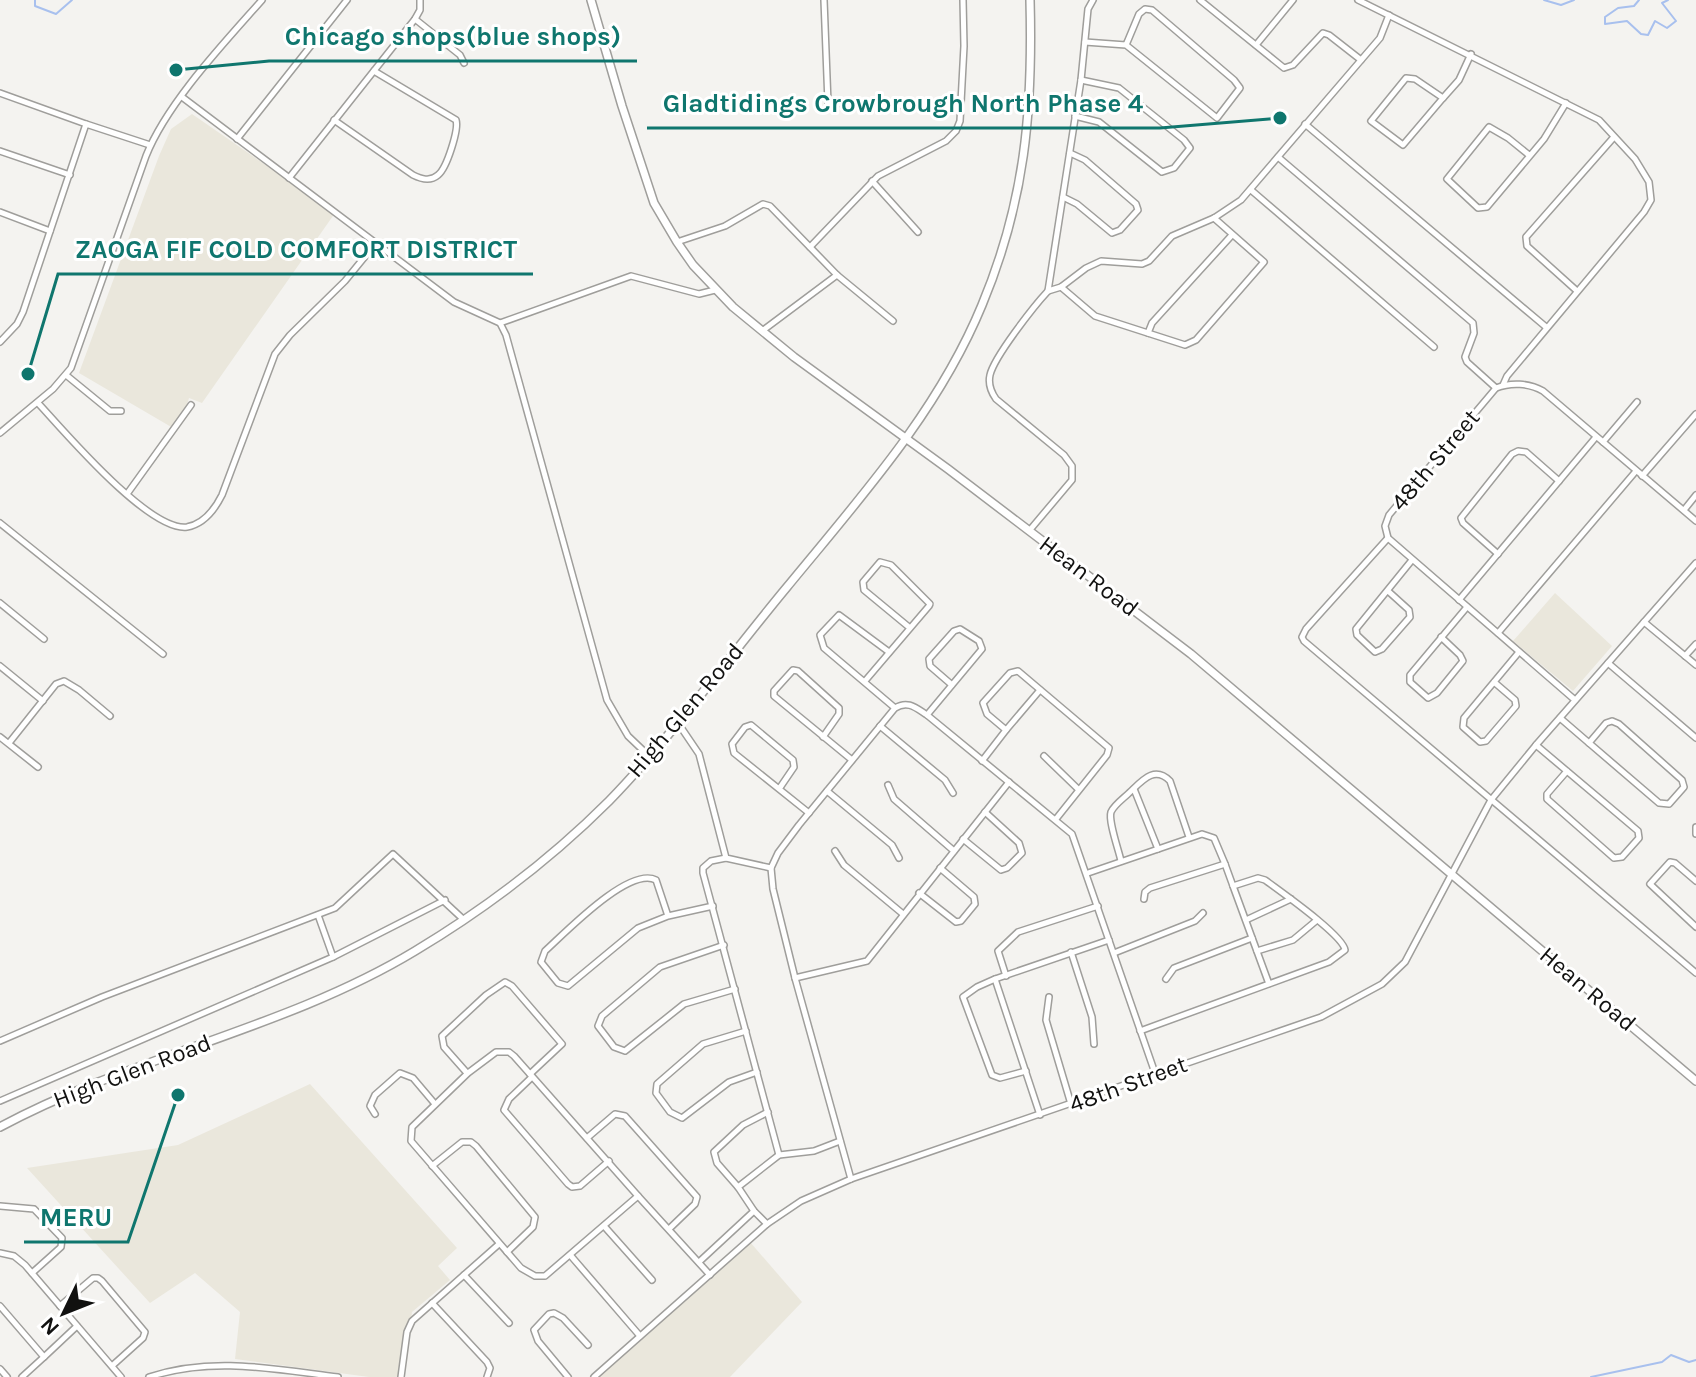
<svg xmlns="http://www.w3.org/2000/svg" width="1696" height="1377" font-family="Karla,sans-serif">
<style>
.built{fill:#eae7dc}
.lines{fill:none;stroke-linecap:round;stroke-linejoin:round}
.stream{stroke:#a8c0ee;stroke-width:2}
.street-casing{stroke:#9f9e9b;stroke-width:8}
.secondary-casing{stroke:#9f9e9b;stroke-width:10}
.primary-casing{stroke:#9f9e9b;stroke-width:10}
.street{stroke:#fff;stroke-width:5}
.secondary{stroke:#fff;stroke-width:7}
.primary{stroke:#fff;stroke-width:7}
.labels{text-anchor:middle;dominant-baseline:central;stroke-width:6;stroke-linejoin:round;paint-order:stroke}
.street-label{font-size:24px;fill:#111110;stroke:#fff}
.leader{fill:none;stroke:#0f766e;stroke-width:3}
.callout-dot{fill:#0f766e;stroke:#fff;stroke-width:3}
.callout-label{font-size:26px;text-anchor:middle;font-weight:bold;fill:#0f766e;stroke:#fff;stroke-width:6;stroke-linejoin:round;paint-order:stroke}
</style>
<rect width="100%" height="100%" fill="#f4f3f0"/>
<g class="built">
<path d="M 192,114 L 335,213 L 202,403 L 189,398 L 184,414 L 173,428 L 79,373 L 159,156 L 171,129 Z"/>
<path d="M 1555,593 L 1612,646 L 1573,691 L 1513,641 Z"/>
<path d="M 310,1084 L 457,1248 L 438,1266 L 450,1280 L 412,1312 L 404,1377 L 369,1377 L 235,1359 L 240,1312 L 195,1273 L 150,1303 L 27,1168 L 178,1145 Z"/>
<path d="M 750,1242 L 802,1302 L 730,1377 L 594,1377 Z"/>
</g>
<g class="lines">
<g class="stream">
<path d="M 35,0 L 35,6 L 56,14 L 72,0"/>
<path d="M 1544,0 L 1561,5 L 1574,0"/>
<path d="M 1639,0 L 1634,6 L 1618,8 L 1605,17 L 1605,24 L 1627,21 L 1641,34 L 1648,35 L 1655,21 L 1667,28 L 1676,21 L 1662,3 L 1668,0"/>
<path d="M 1591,1377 L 1662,1362 L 1671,1355 L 1689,1362 L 1696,1360"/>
</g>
<g class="street-casing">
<g id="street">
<path d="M 824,0 L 828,103 L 959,107"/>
<path d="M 1200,0 L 1284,68 L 1293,65 L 1323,33 L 1329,35 L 1361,60"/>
<path d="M 1358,0 L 1599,120 L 1635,159 L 1649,182 L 1651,200 L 1644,212 L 1507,376 L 1503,385"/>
<path d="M 415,19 L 460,55 L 464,63"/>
<path d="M 1085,42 L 1126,45 L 1217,118 L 1240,88 L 1234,80 L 1152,10 L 1145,9 L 1139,14 L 1126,45"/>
<path d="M 1256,45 L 1293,0"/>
<path d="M 1406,78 L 1415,79 L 1443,98 L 1403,145 L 1371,121 Z"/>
<path d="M 0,93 L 86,124"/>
<path d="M 182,97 L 454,302 L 500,323 L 506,335 L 607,700 L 628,736 L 649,756"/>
<path d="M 1443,98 L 1459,80 L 1471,54"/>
<path d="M 1075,116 L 1099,122 L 1162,172 L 1174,168 L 1190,148 L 1184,140 L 1119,88 L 1081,80"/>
<path d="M 334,120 L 413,175 C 421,179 430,182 438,175 C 447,168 459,129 456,120 L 374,71"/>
<path d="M 1305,124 L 1546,327"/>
<path d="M 237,139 L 347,0"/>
<path d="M 0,151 L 70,175"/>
<path d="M 1529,155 L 1508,138 L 1489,127 L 1447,179 L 1478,208 L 1487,207 L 1544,139 L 1566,103"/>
<path d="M 1278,157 L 1473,323 L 1474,333 L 1465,357 L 1467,362 L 1496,388"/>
<path d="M 289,178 L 415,19 L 420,10 L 420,0"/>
<path d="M 872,181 L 918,232"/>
<path d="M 1251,190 L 1434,347"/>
<path d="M 1063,197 L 1077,204 L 1112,233 L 1120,230 L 1138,210 L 1136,204 L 1085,160 L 1070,153"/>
<path d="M 0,212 L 50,231"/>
<path d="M 677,242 L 725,226 L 763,204 L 770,206 L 837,275 L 893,321"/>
<path d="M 810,247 L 878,176 L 946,141 L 956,131 L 960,121 L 964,46 L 963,0"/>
<path d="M 1061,287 L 1095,316 L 1185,345 L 1196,340 L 1264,262 L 1214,218"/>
<path d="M 1048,291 L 1061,287 L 1086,268 L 1101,261 L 1142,264 L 1149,261 L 1172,236 L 1214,218 L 1241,200 L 1380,38 L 1389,15"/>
<path d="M 1577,291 L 1527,246 L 1526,237 L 1614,137"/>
<path d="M 500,323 L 631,276 L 699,294 L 715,290"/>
<path d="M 762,331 L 837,275"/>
<path d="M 1148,333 L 1152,323 L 1232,235"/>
<path d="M 0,342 L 17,324 L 23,312 L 86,124 L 150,145"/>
<path d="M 66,375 L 110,411 L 121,411"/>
<path d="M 38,403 C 63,430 149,532 187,527 C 204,524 215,509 222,495 L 275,354 L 290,335 L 345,281 L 376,243"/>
<path d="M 0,433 L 53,389 L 71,368 L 146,156 C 167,103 224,43 262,0"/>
<path d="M 1603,442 L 1637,402"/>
<path d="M 1642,476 L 1696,414"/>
<path d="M 127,494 L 191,405"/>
<path d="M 1684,510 L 1696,495"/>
<path d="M 0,523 L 163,654"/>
<path d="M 1029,531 L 1072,480 L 1072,466 L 1064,455 L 996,399 C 991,392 988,384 990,375 C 994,357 1034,306 1048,291 L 1081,80 L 1088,9 L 1093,0"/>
<path d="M 1388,538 L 1306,629 L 1302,637 L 1304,641 L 1696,973"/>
<path d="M 1498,554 L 1463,523 L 1461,518 L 1512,454 L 1518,451 L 1526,452 L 1559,481"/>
<path d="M 1388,591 L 1409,610 L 1410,617 L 1382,649 L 1375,652 L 1357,635 L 1356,629 L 1412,560"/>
<path d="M 1459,600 L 1596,437"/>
<path d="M 0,603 L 44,639"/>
<path d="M 1644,622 L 1696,665"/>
<path d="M 1498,633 L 1636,471"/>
<path d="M 1441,637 L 1460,655 L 1463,661 L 1437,693 L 1428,698 L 1410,682 L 1410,675 L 1467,607"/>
<path d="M 889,652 L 839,615 L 820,635 L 824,648 L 895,708"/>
<path d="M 1685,656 L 1696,644"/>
<path d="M 1608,663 L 1696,738"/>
<path d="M 0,666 L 43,701"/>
<path d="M 865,681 L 929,606 L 930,604 L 891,565 L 880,562 L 863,582 L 864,590 L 910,628"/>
<path d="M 1494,682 L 1515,700 L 1516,706 L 1486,741 L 1480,742 L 1463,727 L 1464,718 L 1519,652"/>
<path d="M 1575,700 L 1388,538 L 1385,526 L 1389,515 L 1496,388 C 1511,382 1529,383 1543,391 L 1696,521"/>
<path d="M 927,715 L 982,649 L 979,641 L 960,629 L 954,631 L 929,659 L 930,666 L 952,685"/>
<path d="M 1560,718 L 1589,743"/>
<path d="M 1612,721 L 1619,724 L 1682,780 L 1684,787 L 1669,804 L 1659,803 L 1589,743 L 1606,723 Z"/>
<path d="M 678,723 L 699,754 L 726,858 L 771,868"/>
<path d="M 880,726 L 945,780 L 953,793"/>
<path d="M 1006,730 L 1040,690"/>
<path d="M 0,737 L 38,767"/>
<path d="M 823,737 L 839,714 L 839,708 L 798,671 L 793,670 L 774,691 L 774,696 L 852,760"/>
<path d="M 9,743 L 56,684 L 64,681 L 79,690 L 110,716"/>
<path d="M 1536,745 L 1638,831 L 1639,838 L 1622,857 L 1614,858 L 1547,799 L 1547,794 L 1567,771"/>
<path d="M 1044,756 L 1078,789"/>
<path d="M 982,761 L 1006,730 L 987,714 L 983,703 L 1010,673 L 1018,671 L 1109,748 L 1107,755 L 1056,819"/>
<path d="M 888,785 L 894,799 L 954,851"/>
<path d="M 779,789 L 794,767 L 793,760 L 751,725 L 745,727 L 732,744 L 734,753 L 809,813"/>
<path d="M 1134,789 L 1158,849"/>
<path d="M 827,791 L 892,845 L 899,858"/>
<path d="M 1696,827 L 1696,834"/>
<path d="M 963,839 L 1001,870 L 1007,868 L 1022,853 L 1019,843 L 985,812"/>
<path d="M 835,851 L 844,865 L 903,914"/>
<path d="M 726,858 L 711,861 L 703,868 L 703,873 L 779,1155"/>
<path d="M 1121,861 C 1119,851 1108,821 1111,812 C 1114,805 1124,798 1129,793 C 1142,781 1154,765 1170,781 L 1189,837"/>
<path d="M 1088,873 L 1202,834 L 1214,838 L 1225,864"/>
<path d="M 1696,881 L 1675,863 L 1670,862 L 1650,884 L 1696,927"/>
<path d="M 919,893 L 956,922 L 961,921 L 975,904 L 974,897 L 940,868"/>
<path d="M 1144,899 L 1145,892 L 1150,888 L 1225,864 L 1233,886"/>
<path d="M 318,915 L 333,957"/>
<path d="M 668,916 L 656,880 C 629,866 565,933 545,951 L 541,962 L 558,983 L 568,986 L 638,928 L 668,916 L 713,906"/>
<path d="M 1246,920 L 1291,899"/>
<path d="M 724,945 L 660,967 L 602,1016 L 598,1026 L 614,1047 L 625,1051 L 684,1004 L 735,989"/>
<path d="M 1257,951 L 1293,940 L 1317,920"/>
<path d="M 1071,952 L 1092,1017 L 1094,1044"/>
<path d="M 1114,953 L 1195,921 L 1203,913"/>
<path d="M 1006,976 L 998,951 L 1018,932 L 1098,906"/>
<path d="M 795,978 L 867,961 L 1009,782"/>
<path d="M 995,979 L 977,987 L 963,997 L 992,1075 L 1000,1078 L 1026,1071"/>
<path d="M 1166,979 L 1174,968 L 1252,938"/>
<path d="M 1049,997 L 1046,1020 L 1071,1104"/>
<path d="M 746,1031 L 703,1044 L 657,1084 L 656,1093 L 670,1112 L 682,1118 L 729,1082 L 757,1072"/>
<path d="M 1140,1031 L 1329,962 L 1345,950 C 1343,935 1281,892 1265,880 L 1258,878 L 1233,886 L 1269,984"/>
<path d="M 0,1041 L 102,997 L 335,908 L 393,854 L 464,920"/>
<path d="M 496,1052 L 509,1052 L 514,1056 L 638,1196 L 545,1276 L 535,1276 L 521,1268 L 411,1141 L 412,1127 L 468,1073 Z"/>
<path d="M 467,1073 L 444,1047 L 442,1036 L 486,995 L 505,982 L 512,986 L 562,1044 L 530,1074"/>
<path d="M 532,1077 L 509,1099 L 504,1110 L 568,1184 L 572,1187 L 580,1186 L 609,1161"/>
<path d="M 0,1101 L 333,957 L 445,900"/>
<path d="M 375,1114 L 370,1106 L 375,1095 L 400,1073 L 413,1078 L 435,1104"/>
<path d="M 1040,1115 L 995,979 L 1109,940"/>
<path d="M 587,1138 L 615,1114 L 625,1116 L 697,1197 L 695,1204 L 669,1229"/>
<path d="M 432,1166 L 462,1142 L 471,1142 L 476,1146 L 535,1217 L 533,1227 L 507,1252"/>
<path d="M 851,1179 L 795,978 L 773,889 L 771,868 L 778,853 L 799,825 L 895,708 C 908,700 916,708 927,715 L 1072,834 L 1155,1073"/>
<path d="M 738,1187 L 717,1163 L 714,1152 L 743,1125 L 768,1112"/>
<path d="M 638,1196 L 710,1275"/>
<path d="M 0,1206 L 34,1209 L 62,1238 L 61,1247 L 32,1273"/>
<path d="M 767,1224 L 754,1211 L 738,1187 L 779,1155 L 814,1151 L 840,1141"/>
<path d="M 604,1226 L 652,1280"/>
<path d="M 0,1253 L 14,1256 L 25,1265 L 121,1377"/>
<path d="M 571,1256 L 640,1336"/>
<path d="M 699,1262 L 754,1211"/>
<path d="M 464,1275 L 509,1323"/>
<path d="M 432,1303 L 487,1362 L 490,1368 L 487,1377"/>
<path d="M 0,1306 L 44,1357 L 22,1377"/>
<path d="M 60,1306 L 93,1278 L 98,1278 L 102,1281 L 145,1332 L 143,1338 L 113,1365"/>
<path d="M 44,1357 L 77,1326"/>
<path d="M 0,1369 L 7,1377"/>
<path d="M 149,1377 C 212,1356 274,1369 338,1377"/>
<path d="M 401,1377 L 407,1332 L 412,1321 L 499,1244"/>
<path d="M 568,1377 L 538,1341 L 534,1330 L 549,1314 L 554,1313 L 563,1318 L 588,1345"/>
<path d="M 594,1377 L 767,1224 L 801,1201 L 851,1179 L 1321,1017 L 1382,984 L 1405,962 L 1491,800 L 1536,745 L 1696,563"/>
</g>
</g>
<g class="secondary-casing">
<path id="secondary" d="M 591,0 L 622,106 L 654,203 L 677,242 L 693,265 L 733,307 L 794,357 L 948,469 L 1191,654 L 1696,1081"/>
</g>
<g class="primary-casing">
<path id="primary" d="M 0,1127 C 132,1056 286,1029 415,951 C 485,909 551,859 609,801 C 673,735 728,658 787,587 C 860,498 938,412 982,305 C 1025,202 1033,111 1030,0"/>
</g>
<use href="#street" class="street"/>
<use href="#secondary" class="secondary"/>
<use href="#primary" class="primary"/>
</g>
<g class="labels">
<g class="street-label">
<text transform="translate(1435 460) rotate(-50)">48th Street</text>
<text transform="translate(1089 576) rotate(37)">Hean Road</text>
<text transform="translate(685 710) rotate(-50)">High Glen Road</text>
<text transform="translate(1588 989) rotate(40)">Hean Road</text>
<text transform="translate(132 1071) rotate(-21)">High Glen Road</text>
<text transform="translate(1128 1084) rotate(-20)">48th Street</text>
</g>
</g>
<path class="leader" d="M176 70L269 61H637M1280 118L1160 128H647M28 374L58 274H533M178 1095L128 1242H24"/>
<g class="callout-dot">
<circle cx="176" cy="70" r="8"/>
<circle cx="1280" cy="118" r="8"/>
<circle cx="28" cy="374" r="8"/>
<circle cx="178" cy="1095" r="8"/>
</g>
<g class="callout-label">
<text x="453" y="45">Chicago shops(blue shops)</text>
<text x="903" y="112">Gladtidings Crowbrough North Phase 4</text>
<text x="296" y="258">ZAOGA FIF COLD COMFORT DISTRICT</text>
<text x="76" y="1226">MERU</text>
</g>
<g transform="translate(64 1313) rotate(227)" stroke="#ffffff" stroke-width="6" paint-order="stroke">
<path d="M0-6L14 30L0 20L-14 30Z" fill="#111110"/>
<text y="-12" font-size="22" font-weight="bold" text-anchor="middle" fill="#111110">N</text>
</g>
</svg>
